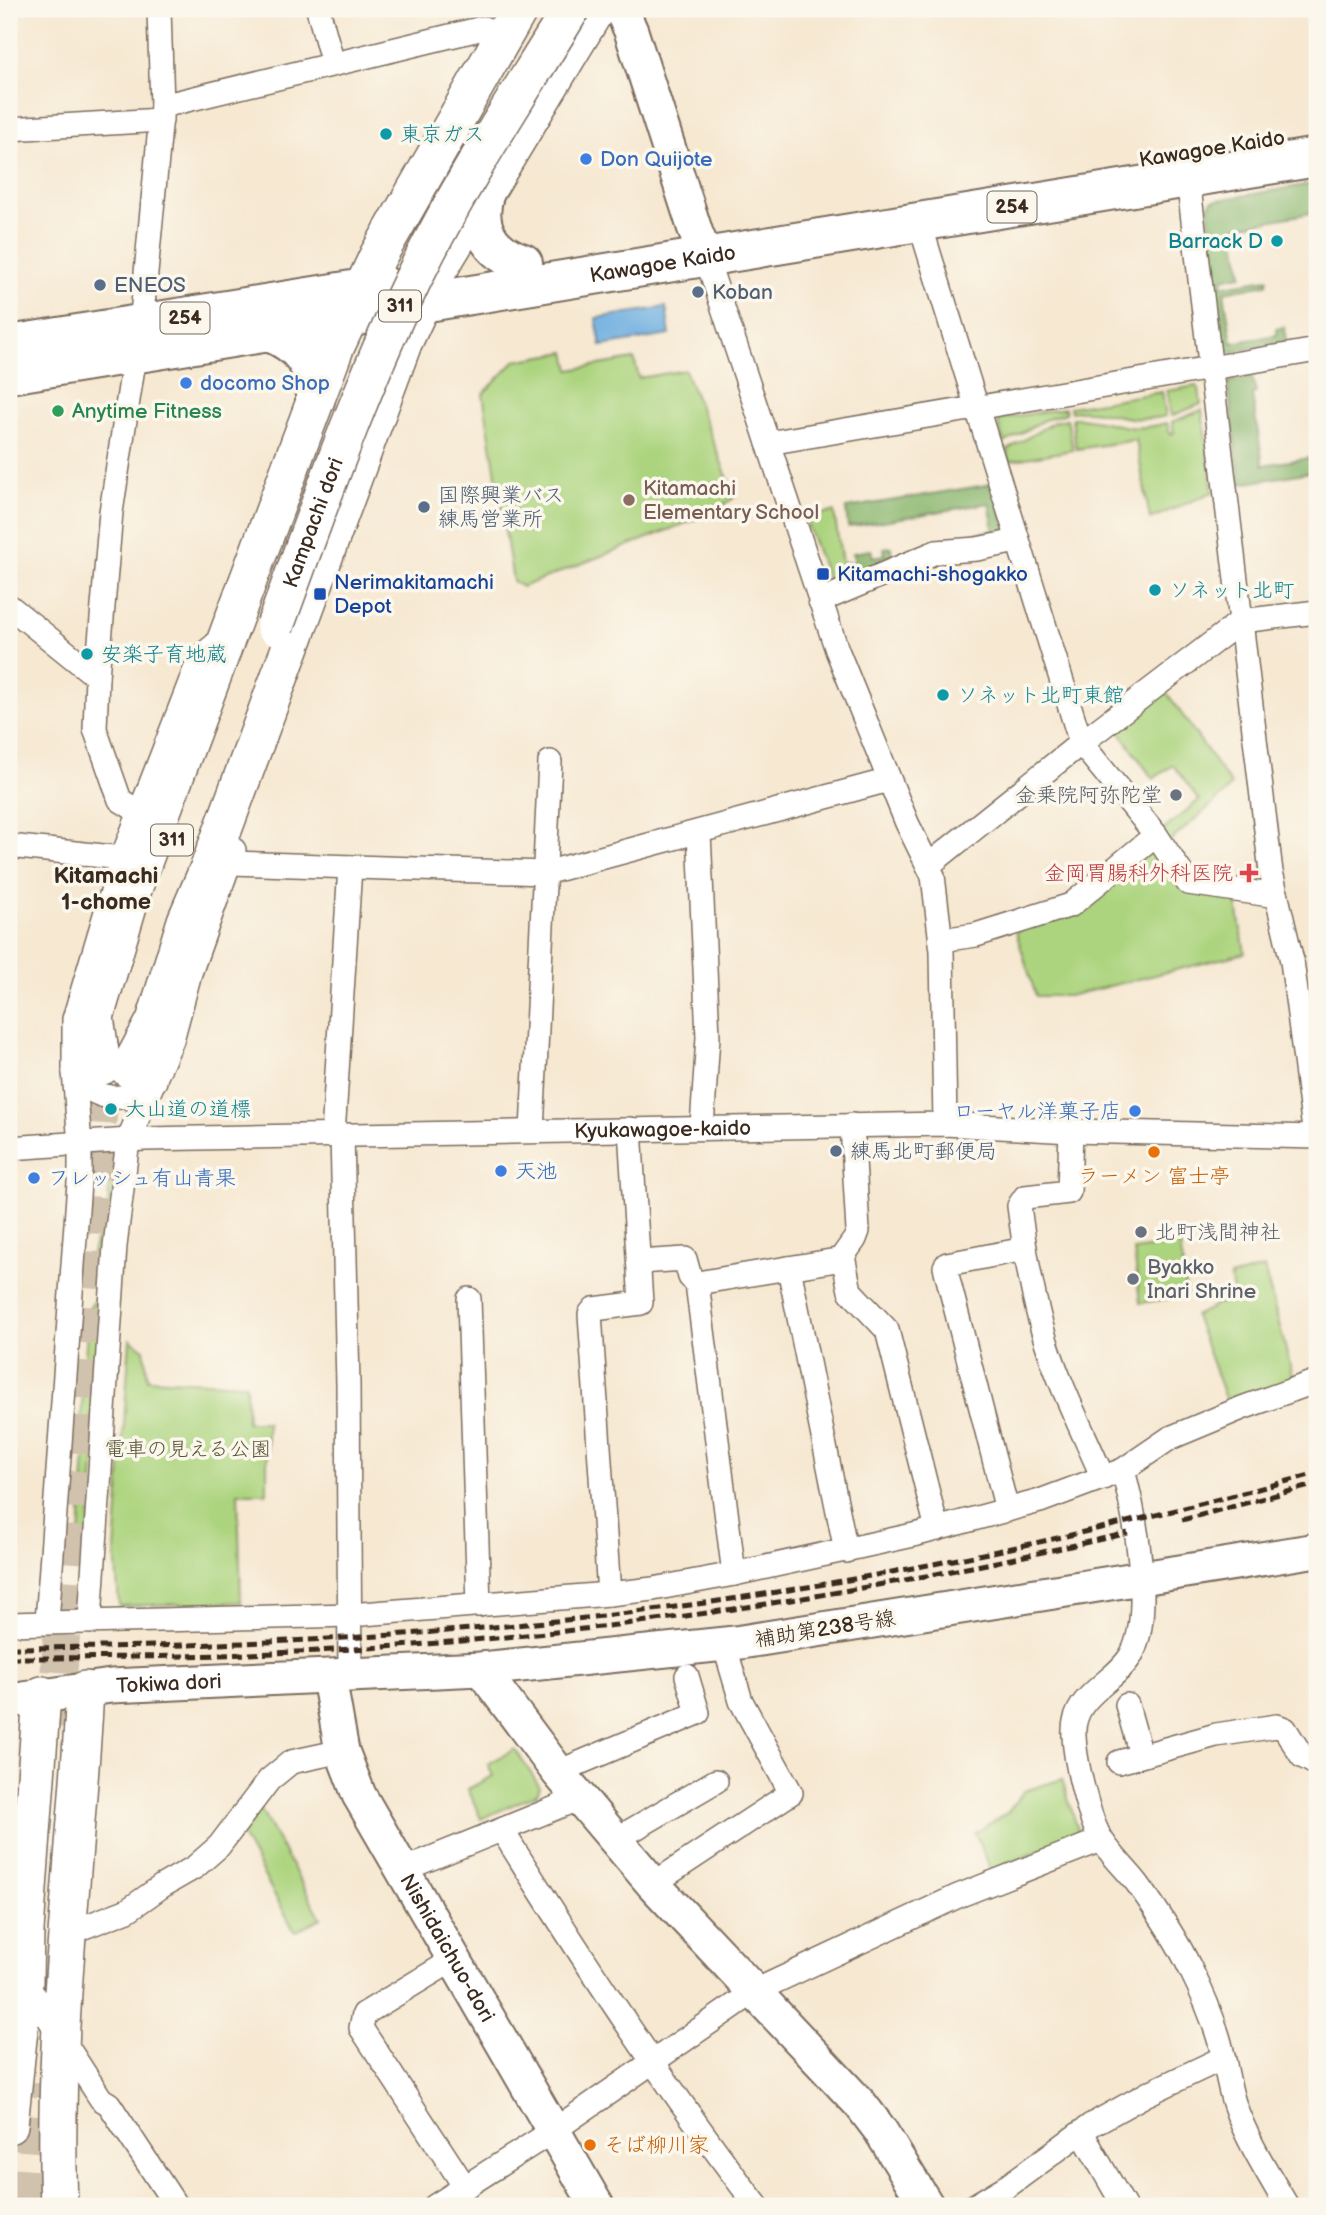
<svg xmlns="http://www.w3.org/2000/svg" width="1326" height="2215" font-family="'Balsamiq Sans','Klee One',sans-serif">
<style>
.green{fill:#acd47e;stroke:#747f4e;stroke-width:2}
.forest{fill:#89b66d;stroke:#627046;stroke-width:2}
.water{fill:#6cade0;stroke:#546c7f;stroke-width:2}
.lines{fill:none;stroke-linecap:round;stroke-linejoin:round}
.primary-tunnel{stroke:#d1c2ad;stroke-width:37;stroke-dasharray:37 18;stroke-linecap:butt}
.street-casing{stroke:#7c6c5d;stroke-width:26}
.secondary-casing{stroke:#7c6c5d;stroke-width:37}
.primary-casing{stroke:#7c6c5d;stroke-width:40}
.highway-casing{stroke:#7c6c5d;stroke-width:42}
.street{stroke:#fff;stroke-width:23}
.secondary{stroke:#fff;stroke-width:33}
.primary{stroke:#fff;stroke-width:37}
.highway{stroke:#fff;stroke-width:38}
.rail{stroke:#3b2a1e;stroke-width:5;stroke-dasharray:10 5;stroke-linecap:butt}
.primary-bridge-casing{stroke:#7c6c5d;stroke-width:40;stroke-linecap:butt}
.primary-bridge{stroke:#fff;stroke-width:37}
.culture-dot{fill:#0f9aa8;stroke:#fbf7ec;stroke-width:2.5}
.shop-dot{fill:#3f7fe0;stroke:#fbf7ec;stroke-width:2.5}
.service-dot{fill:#5c6f8a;stroke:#fbf7ec;stroke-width:2.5}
.leisure-dot{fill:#2e9e5b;stroke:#fbf7ec;stroke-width:2.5}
.education-dot{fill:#8d6e63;stroke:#fbf7ec;stroke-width:2.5}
.transit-dot{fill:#1a4fb4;stroke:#fbf7ec;stroke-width:2.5}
.worship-dot{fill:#6b7280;stroke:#fbf7ec;stroke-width:2.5}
.health-dot{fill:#e0444e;stroke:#fbf7ec;stroke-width:2.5}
.food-dot{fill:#e8710a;stroke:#fbf7ec;stroke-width:2.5}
.labels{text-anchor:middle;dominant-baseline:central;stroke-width:7;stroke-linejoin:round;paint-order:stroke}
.shield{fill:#fbf7ec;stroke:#75685c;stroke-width:2}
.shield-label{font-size:19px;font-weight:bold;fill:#3b2a1e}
.culture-label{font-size:21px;fill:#0d838f;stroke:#fbf7ec;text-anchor:start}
.street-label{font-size:21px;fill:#3b2a1e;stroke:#fbf7ec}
.shop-label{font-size:21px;fill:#366cbe;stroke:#fbf7ec;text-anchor:start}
.service-label{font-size:21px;fill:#4e5e75;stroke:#fbf7ec;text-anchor:start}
.leisure-label{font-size:21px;fill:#27864d;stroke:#fbf7ec;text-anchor:start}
.education-label{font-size:21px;fill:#785e54;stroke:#fbf7ec;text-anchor:start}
.transit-label{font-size:21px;fill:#164399;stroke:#fbf7ec;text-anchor:start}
.worship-label{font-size:21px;fill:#5b616d;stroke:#fbf7ec;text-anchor:start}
.health-label{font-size:21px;fill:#be3a42;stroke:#fbf7ec;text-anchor:end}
.food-label{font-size:21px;fill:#c56008;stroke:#fbf7ec}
.park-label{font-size:21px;fill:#575436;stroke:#fbf7ec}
.neighbourhood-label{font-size:23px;font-weight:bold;fill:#3b2a1e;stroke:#fbf7ec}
</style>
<rect width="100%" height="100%" fill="#fbf7ec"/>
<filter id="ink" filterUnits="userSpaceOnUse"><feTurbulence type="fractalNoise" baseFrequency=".0143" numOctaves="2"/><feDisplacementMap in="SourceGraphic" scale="14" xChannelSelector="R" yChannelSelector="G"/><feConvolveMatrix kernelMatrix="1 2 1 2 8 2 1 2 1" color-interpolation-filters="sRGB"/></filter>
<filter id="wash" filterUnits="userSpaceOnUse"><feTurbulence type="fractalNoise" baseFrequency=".00686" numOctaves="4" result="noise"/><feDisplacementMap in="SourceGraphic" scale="28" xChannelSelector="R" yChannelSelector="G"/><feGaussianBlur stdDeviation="1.57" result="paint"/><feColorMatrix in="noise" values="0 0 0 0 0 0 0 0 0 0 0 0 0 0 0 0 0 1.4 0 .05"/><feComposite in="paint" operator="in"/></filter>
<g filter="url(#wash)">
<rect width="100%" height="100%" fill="#f6e8d1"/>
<g class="green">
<path d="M 566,352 L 570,370 L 634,359 L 639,378 L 685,370 L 735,497 L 712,513 L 522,587 L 513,581 L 483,394 L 515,361 Z"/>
<path d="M 1196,386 L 1199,389 L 1201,404 L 1171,416 L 1167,391 Z"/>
<path d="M 1162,392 L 1166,416 C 1127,426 1105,406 1071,412 L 1070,407 Z"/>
<path d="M 1065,408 L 1066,413 L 1044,420 L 1004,443 L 998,423 L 1000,419 Z"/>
<path d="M 1202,410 L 1213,492 L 1150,519 L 1136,440 L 1076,449 L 1072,418 C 1092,417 1108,424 1128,427 C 1141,429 1155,426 1167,423 L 1170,434 L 1174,433 L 1172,422 Z"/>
<path d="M 1067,419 L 1073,450 L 1009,461 L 1007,450 L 1054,422 Z"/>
<path d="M 834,512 L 842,563 L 851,562 L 853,579 L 838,585 L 828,581 L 807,524 L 811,516 Z"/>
<path d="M 1165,690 L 1231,785 L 1225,793 L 1168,843 L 1160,833 L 1199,800 L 1173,765 L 1153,779 L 1119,731 L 1120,725 Z"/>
<path d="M 1149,853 L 1158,853 L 1236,900 L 1245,953 L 1069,996 L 1036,996 L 1016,932 Z"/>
<path d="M 110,1174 L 115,1174 L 88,1551 L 79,1551 L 85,1454 L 79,1453 L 88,1311 L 98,1294 L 100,1283 L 99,1272 L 92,1254 L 100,1221 L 107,1222 Z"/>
<path d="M 1180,1243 L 1186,1296 L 1140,1303 L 1134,1250 Z"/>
<path d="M 1264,1268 L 1295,1384 L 1229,1409 L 1195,1316 L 1234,1296 L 1230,1277 Z"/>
<path d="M 130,1339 L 144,1349 L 148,1379 L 246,1384 L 247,1422 L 267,1422 L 267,1493 L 238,1493 L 241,1602 L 119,1606 L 115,1550 Z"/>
<path d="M 515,1749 L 540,1787 L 537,1794 L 481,1819 L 468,1789 L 493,1776 L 488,1764 Z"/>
<path d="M 1062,1779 L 1078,1830 L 1073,1838 L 991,1870 L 975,1833 L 1008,1812 L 1024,1791 Z"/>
<path d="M 259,1807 L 321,1918 L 295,1932 L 241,1834 Z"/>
</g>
<g class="forest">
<path d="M 1317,183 L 1317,212 L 1234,227 L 1242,275 L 1222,279 L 1223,286 L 1268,279 L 1267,284 L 1224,292 L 1232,343 L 1277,335 L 1277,329 L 1284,327 L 1286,341 L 1227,353 L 1223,347 L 1208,206 L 1212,201 Z"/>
<path d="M 1252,377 L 1256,392 L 1252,395 L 1263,465 L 1317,457 L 1317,471 L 1240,484 L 1228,385 L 1231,381 Z"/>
<path d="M 993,484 L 1006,529 L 999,539 L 975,540 L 975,533 L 994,530 L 989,503 L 848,527 L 846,508 Z"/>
<path d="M 891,547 L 892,560 L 857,577 L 853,553 L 871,550 L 873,557 L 885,555 L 884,548 Z"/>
</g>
<path class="water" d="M 666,307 L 670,335 L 601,346 L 596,318 Z"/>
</g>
<g filter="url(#ink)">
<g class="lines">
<g class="primary-tunnel">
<path d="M 55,1727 L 102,1066"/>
<path d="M 20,2206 L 29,2082"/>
</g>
<g class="street-casing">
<g id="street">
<path d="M 318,9 L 333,64"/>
<path d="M 162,106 L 483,28 L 503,36"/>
<path d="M 9,129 L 161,120"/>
<path d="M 1188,179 L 1271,872 L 1292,961 L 1315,1137"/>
<path d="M 919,221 L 1081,743 L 1156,835 L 1188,883 L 1277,896"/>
<path d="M 706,257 L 837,650 L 907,823 L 933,876 L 942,951 L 945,1124"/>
<path d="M 141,325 L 162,106 L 159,9"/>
<path d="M 135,354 L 111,512 L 97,677 L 95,729 L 120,800 L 141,813"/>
<path d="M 768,443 L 1317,350"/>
<path d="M 820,601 L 936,552 L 977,549 L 1017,541"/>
<path d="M 9,606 L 97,677"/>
<path d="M 699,832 L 708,1037 L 702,1127"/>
<path d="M 9,846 L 122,858"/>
<path d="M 230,863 L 545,873 L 889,780"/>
<path d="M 929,865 L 1081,743 L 1241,621 L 1317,612"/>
<path d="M 941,940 L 976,935 L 1071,905 L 1156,835"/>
<path d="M 74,1072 C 94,1103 128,1105 155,1081"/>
<path d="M 852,1125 L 858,1231 L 855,1239 L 843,1256 L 850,1291 L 887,1330 L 937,1529"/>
<path d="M 532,1131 L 550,762"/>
<path d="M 1071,1131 L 1069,1192 L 1025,1197 L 1019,1206 C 1024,1246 1031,1288 1042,1328 C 1056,1379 1082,1429 1103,1478"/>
<path d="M 333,1135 L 350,867"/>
<path d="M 342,1135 L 348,1384 L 350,1677"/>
<path id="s1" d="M 9,1148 L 145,1139 L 945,1124 L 1071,1131 L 1317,1137"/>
<path d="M 639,1262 L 685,1259 L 690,1277 L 697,1283"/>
<path d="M 789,1268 L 846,1551"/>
<path d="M 469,1299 L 479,1605"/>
<path d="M 1123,1470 C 1135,1514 1155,1617 1130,1657 C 1113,1684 1071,1696 1074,1736 C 1075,1761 1089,1822 1103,1842 C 1113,1857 1126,1869 1137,1883 C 1156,1909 1176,1938 1190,1968 C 1201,1990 1211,2013 1218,2036 C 1225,2058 1227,2081 1234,2103 C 1246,2139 1268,2173 1287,2206"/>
<path d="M 1007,1510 L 945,1267 L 947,1264 L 1025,1249"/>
<path d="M 734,1574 L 697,1283 L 843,1259"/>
<path d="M 609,1594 L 590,1314 L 594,1309 L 641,1303 L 630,1129"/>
<path d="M 90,1620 L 115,1246 L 128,1140 L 172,1040 L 190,973 L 234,850"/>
<path d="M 47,1622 L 80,1169 L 80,1144 L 74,1072 L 74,1019 L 122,858 L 200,657 L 221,640"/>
<path d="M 9,1624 L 350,1615 L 609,1594 L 653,1589 L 734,1574 L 918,1534 L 1040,1501 L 1123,1470 L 1170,1438 L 1242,1408 L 1317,1381"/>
<path d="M 1127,1705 L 1141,1755"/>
<path d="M 1119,1762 L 1216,1735 L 1277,1726 L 1285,1729 L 1302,1756 L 1317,1764"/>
<path d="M 558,1772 L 698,1713 L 687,1676"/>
<path d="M 502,1830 C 582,1959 665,2086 757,2206"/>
<path d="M 615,1840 L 716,1781"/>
<path d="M 402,1870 L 580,1798"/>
<path d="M 653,1884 L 791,1793 L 741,1701 L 724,1644"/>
<path d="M 66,1934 L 128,1910 L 162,1886 L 195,1867 L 219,1846 L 269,1780 L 291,1762 L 342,1751"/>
<path d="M 453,1960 L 364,2014 L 361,2028 L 465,2187"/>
<path d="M 24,1980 L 101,2099 L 109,2104 L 176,2206"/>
<path d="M 1082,2133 L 1124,2206"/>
<path d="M 435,2206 L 553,2131 L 755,1991 L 958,1896 L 1101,1840"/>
<path d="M 974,2206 L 1009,2185 L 1091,2125 L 1147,2094 L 1223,2058"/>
</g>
</g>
<g class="secondary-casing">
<g id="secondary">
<path d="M 621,9 L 631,31 L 696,233 L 706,257"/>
<path d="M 481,1669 L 558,1772 L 653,1884 L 861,2105 L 880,2130 L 927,2206"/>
<path id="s2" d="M 329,1678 L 342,1751 L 359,1795 L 597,2206"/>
<path id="s3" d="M 9,1701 L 111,1686 L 481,1669 L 735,1643 L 1317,1550"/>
</g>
</g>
<g class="primary-casing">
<g id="primary">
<path d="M 102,1066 L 95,1017 L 133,889 L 335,348 L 378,256 L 519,9"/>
<path d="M 129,1069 L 155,1021 L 186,921 L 210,865 L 403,343 L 434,277 L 596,9"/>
<path d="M 9,2125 L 24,1981 L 25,1930 L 42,1695"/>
<path d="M 59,2206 C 52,2034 76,1862 85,1690"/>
</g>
</g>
<g class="highway-casing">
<g id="highway">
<path d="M 485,191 C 474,225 488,252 523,263"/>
<path d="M 269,332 C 301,345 316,365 315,400"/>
<path d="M 9,345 L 383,285"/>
<path id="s4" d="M 9,374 L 325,323 L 422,303 L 1317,157"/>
</g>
</g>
<use href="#street" class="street"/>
<use href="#secondary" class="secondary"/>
<use href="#primary" class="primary"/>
<use href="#highway" class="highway"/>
<g class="rail">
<path d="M 1182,1520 L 1317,1484"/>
<path d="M 9,1648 C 244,1647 479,1635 712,1602 C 917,1572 1118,1528 1317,1473"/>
<path d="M 9,1658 C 164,1658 319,1654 473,1640 C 694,1621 912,1583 1128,1533"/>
</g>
<g class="primary-bridge-casing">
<g id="primary-bridge">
<path id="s5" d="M 275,626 C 320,504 362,382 420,265 C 464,177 520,93 571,9"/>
</g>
</g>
<use href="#primary-bridge" class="primary-bridge"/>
</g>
</g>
<g class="culture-dot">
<circle cx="386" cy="134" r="7"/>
<circle cx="1277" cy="241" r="7"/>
<circle cx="1155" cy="590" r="7"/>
<circle cx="87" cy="654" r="7"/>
<circle cx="943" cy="695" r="7"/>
<circle cx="111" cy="1109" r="7"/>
</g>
<g class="shop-dot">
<circle cx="586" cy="159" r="7"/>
<circle cx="186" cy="383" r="7"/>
<circle cx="1135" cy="1111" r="7"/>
<circle cx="501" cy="1171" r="7"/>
<circle cx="34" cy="1178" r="7"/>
</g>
<g class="service-dot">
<circle cx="100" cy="285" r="7"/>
<circle cx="698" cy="292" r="7"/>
<circle cx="424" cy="507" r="7"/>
<circle cx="836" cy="1151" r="7"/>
</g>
<circle class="leisure-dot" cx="58" cy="411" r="7"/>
<circle class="education-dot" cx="629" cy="500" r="7"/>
<g class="transit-dot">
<rect x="816" y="567" width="14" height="14" rx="3.5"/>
<rect x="313" y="587" width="14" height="14" rx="3.5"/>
</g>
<g class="worship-dot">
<circle cx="1176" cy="795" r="7"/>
<circle cx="1141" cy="1232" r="7"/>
<circle cx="1133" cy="1279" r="7"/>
</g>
<path class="health-dot" d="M1245.5 862.5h7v7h7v7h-7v7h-7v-7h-7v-7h7z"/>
<g class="food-dot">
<circle cx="1154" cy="1152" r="7"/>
<circle cx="590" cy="2145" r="7"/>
</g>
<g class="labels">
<g class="shield">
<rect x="987.5" y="191.5" width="49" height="31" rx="5"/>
<rect x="379" y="290.5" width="42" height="31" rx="5"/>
<rect x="160.5" y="302.5" width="49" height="31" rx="5"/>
<rect x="151" y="824.5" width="42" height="31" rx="5"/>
</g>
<g class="shield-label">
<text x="1012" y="207">254</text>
<text x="400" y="306">311</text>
<text x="185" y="318">254</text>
<text x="172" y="840">311</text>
</g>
<g class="culture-label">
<text x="400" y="134">東京ガス</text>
<text x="1263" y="241" text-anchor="end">Barrack D</text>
<text x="1169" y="590">ソネット北町</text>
<text x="101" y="654">安楽子育地蔵</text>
<text x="957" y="695">ソネット北町東館</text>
<text x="125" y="1109">大山道の道標</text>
</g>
<g class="street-label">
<text transform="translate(1212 149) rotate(-9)">Kawagoe Kaido</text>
<text stroke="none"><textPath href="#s4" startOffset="663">Kawagoe Kaido</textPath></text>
<text stroke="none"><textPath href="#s5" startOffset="110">Kampachi dori</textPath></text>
<text stroke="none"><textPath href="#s1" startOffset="654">Kyukawagoe-kaido</textPath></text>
<text transform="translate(825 1629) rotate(-9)">補助第238号線</text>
<text stroke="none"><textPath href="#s3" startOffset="161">Tokiwa dori</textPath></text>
<text stroke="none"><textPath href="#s2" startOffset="298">Nishidaichuo-dori</textPath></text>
</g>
<g class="shop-label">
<text x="600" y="159">Don Quijote</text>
<text x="200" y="383">docomo Shop</text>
<text x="1121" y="1111" text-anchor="end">ローヤル洋菓子店</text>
<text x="515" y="1171">天池</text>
<text x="48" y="1178">フレッシュ有山青果</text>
</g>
<g class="service-label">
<text x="114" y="285">ENEOS</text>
<text x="712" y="292">Koban</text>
<text x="438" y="495">国際興業バス<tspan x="438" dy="24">練馬営業所</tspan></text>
<text x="850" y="1151">練馬北町郵便局</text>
</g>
<g class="leisure-label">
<text x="72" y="411">Anytime Fitness</text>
</g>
<g class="education-label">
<text x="643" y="488">Kitamachi<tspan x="643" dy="24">Elementary School</tspan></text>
</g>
<g class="transit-label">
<text x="837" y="574">Kitamachi-shogakko</text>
<text x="334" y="582">Nerimakitamachi<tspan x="334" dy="24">Depot</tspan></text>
</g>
<g class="worship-label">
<text x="1162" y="795" text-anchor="end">金乗院阿弥陀堂</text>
<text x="1155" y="1232">北町浅間神社</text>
<text x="1147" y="1267">Byakko<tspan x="1147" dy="24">Inari Shrine</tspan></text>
</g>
<g class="health-label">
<text x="1233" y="873">金岡胃腸科外科医院</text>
</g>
<g class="food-label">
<text x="1154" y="1176">ラーメン 富士亭</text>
<text x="604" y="2145" text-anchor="start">そば柳川家</text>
</g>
<g class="park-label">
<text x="188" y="1449">電車の見える公園</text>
</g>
<g class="neighbourhood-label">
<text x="106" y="876">Kitamachi<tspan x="106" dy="26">1-chome</tspan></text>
</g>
</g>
<rect width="1326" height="2215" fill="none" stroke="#fbf7ec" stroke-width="35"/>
</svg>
